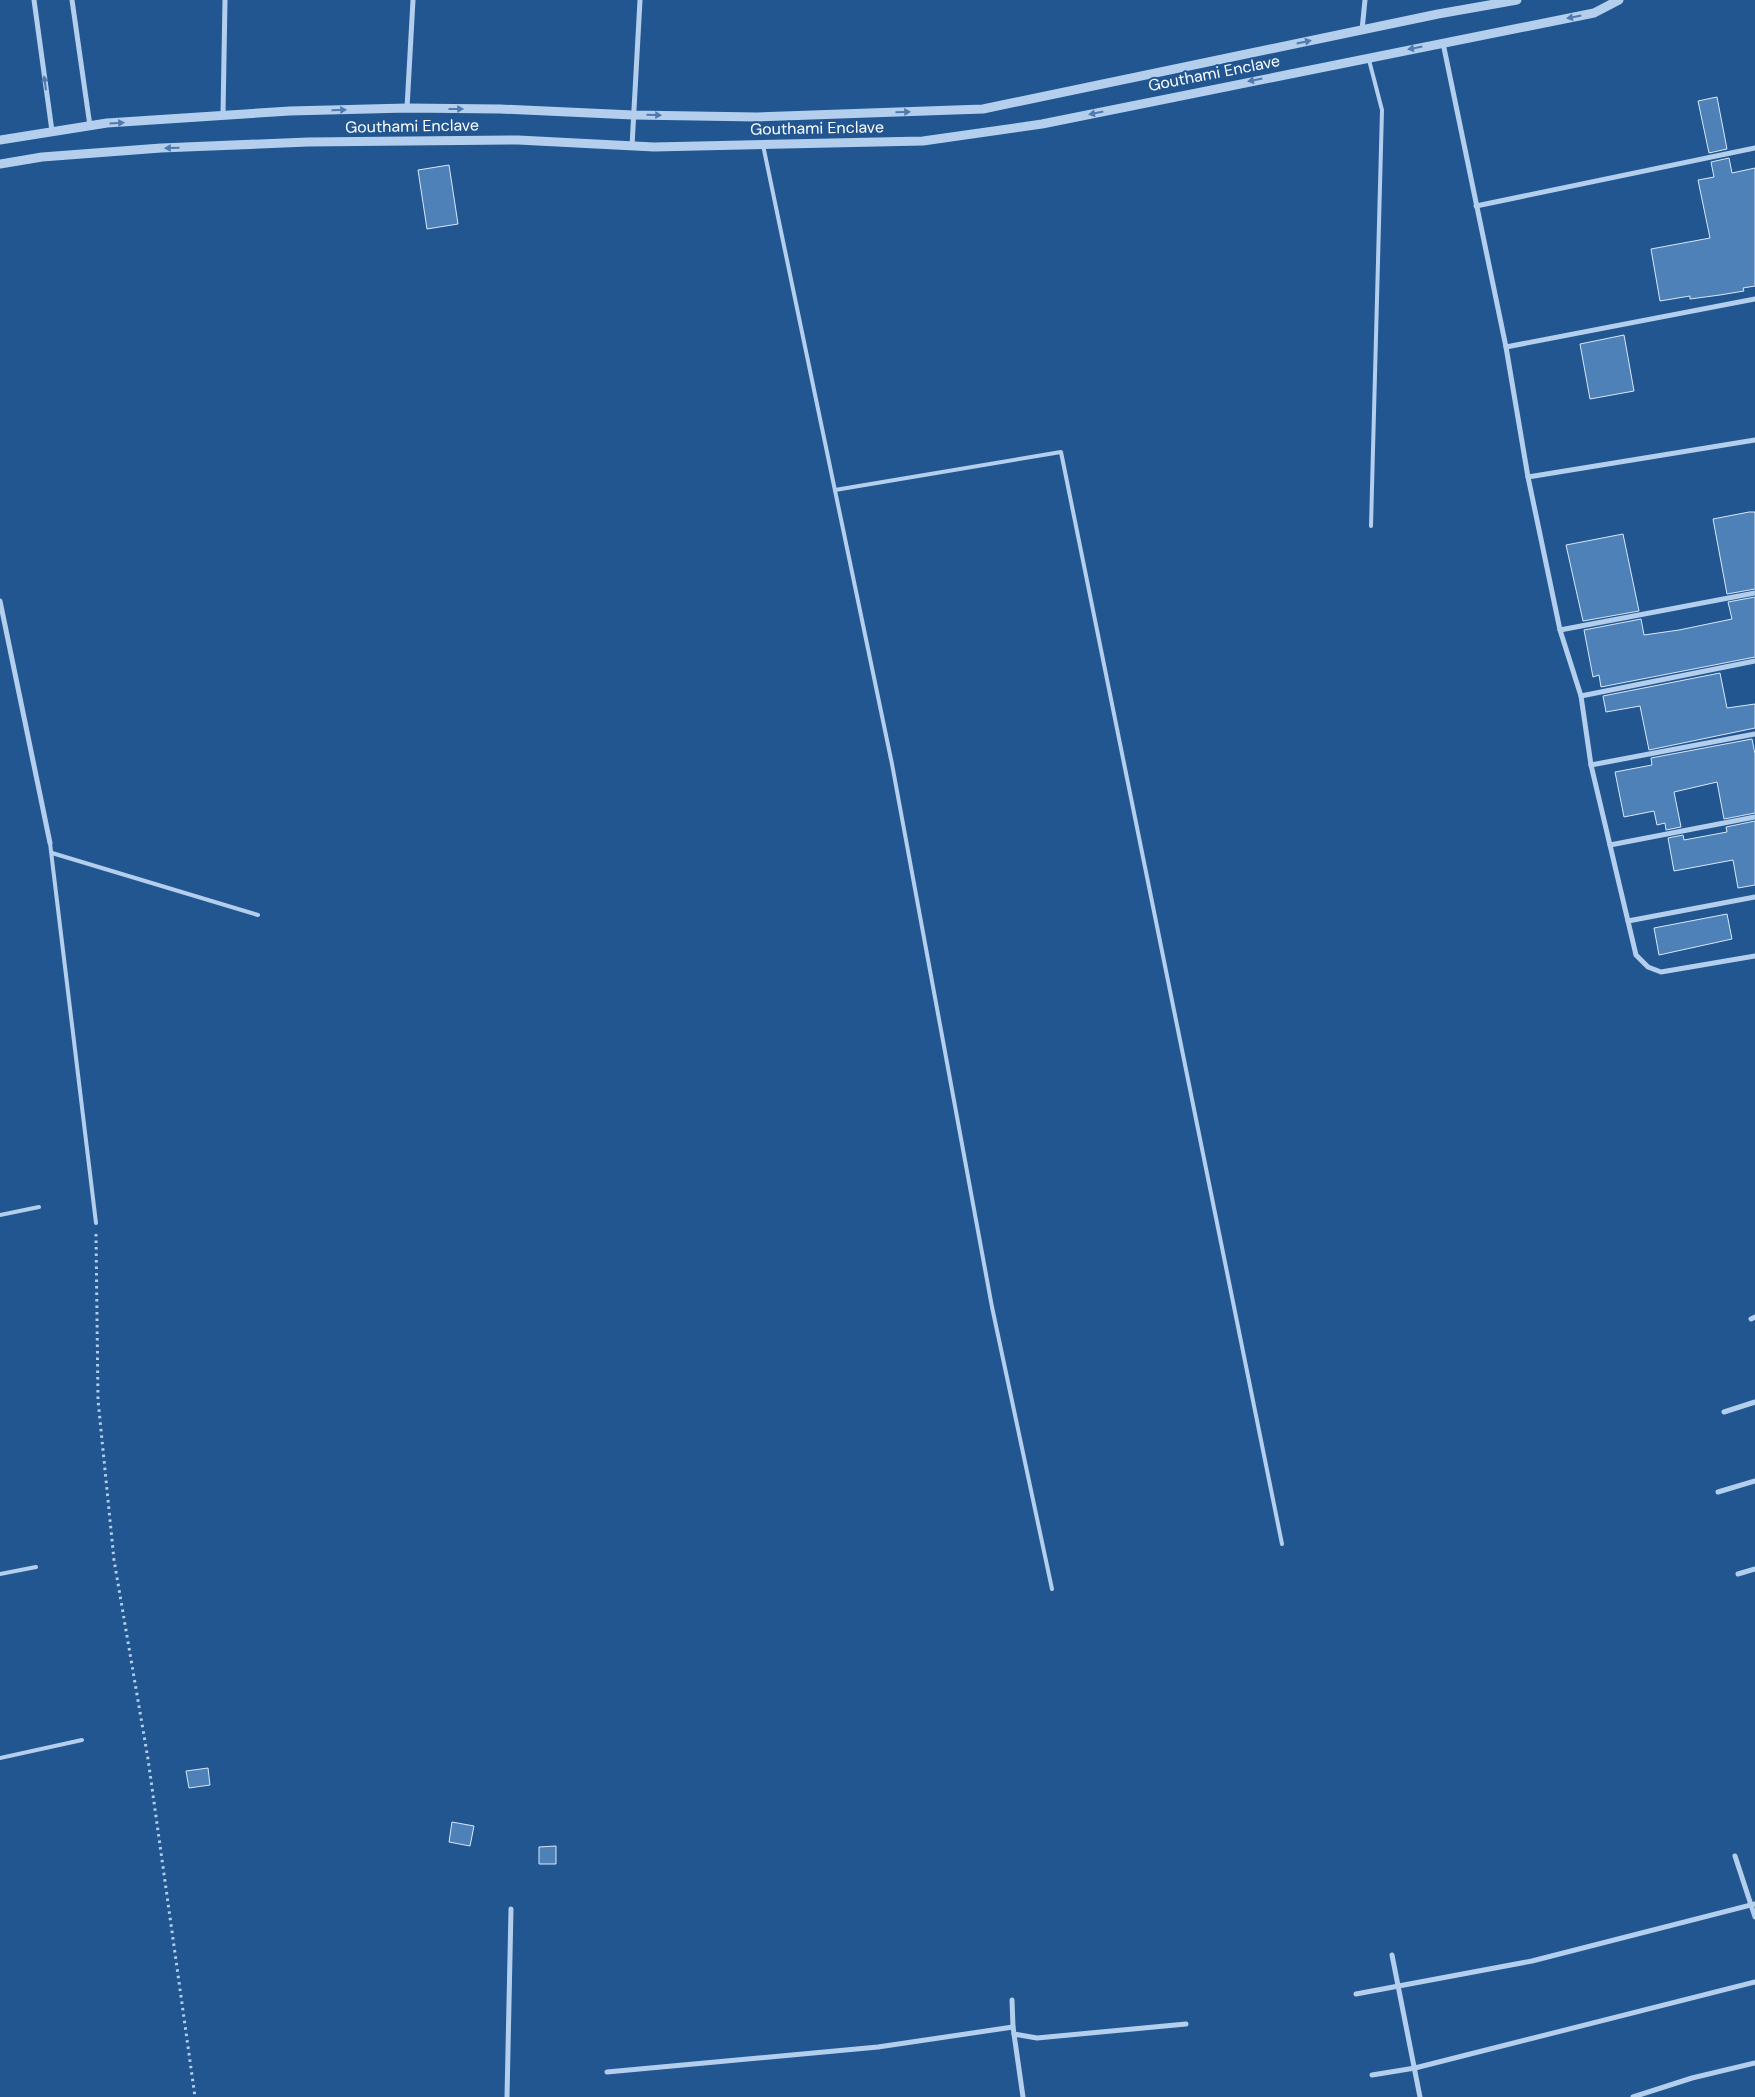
<svg xmlns="http://www.w3.org/2000/svg" width="1755" height="2097" font-family="'DM Sans',sans-serif">
<style>
.building{fill:#4f81b9;stroke:#d8e8f9}
.lines{fill:none;stroke-linecap:round;stroke-linejoin:round}
.path{stroke:#b3cfed;stroke-width:3;stroke-dasharray:2.5 4;stroke-linecap:butt}
.service{stroke:#b3cfed;stroke-width:4}
.minor{stroke:#b3cfed;stroke-width:5}
.tertiary{stroke:#b3cfed;stroke-width:9}
.oneway{fill:#4e7aad}
.labels{text-anchor:middle;dominant-baseline:central;stroke-width:4;stroke-linejoin:round;paint-order:stroke}
.street-label{font-size:16px;fill:#fff;stroke:#225691}
</style>
<rect width="100%" height="100%" fill="#225691"/>
<g class="building">
<path d="M 1717,97 L 1727,149 L 1709,153 L 1698,101 Z"/>
<path d="M 1729,158 L 1732,173 L 1755,168 L 1755,286 L 1743,288 L 1744,291 L 1720,295 L 1690,299 L 1690,296 L 1660,301 L 1651,249 L 1710,238 L 1698,180 L 1714,177 L 1711,162 Z"/>
<path d="M 449,165 L 458,224 L 427,229 L 418,170 Z"/>
<path d="M 1624,335 L 1634,391 L 1590,399 L 1580,344 Z"/>
<path d="M 1749,512 L 1755,512 L 1755,589 L 1727,594 L 1713,519 Z"/>
<path d="M 1623,534 L 1639,611 L 1583,621 L 1566,545 Z"/>
<path d="M 1755,597 L 1755,657 L 1601,687 L 1599,675 L 1593,677 L 1584,630 L 1641,619 L 1644,635 L 1679,630 L 1732,619 L 1728,602 Z"/>
<path d="M 1720,673 L 1727,708 L 1755,704 L 1755,728 L 1649,750 L 1640,706 L 1606,712 L 1603,696 Z"/>
<path d="M 1752,739 L 1755,754 L 1755,813 L 1724,819 L 1717,782 L 1674,792 L 1681,827 L 1666,830 L 1665,823 L 1657,825 L 1654,811 L 1624,817 L 1615,772 L 1652,765 L 1651,758 Z"/>
<path d="M 1755,821 L 1755,885 L 1738,888 L 1733,860 L 1674,871 L 1668,838 L 1683,835 L 1684,840 L 1727,832 L 1726,827 Z"/>
<path d="M 1727,914 L 1732,939 L 1659,955 L 1654,928 Z"/>
<path d="M 208,1768 L 210,1785 L 189,1788 L 186,1771 Z"/>
<path d="M 452,1822 L 474,1826 L 470,1846 L 449,1842 Z"/>
<path d="M 556,1846 L 556,1864 L 539,1864 L 539,1847 Z"/>
</g>
<g class="lines">
<path class="path" d="M 96,1234 L 98,1400 L 114,1560 L 148,1759 L 195,2097"/>
<g class="service">
<path d="M 1369,60 L 1382,110 L 1371,526"/>
<path d="M 763,145 L 892,764 L 992,1307 L 1052,1589"/>
<path d="M 835,490 L 1061,452 L 1282,1544"/>
<path d="M 50,843 L 96,1223"/>
<path d="M 52,853 L 258,915"/>
<path d="M 0,1215 L 39,1207"/>
<path d="M 0,1574 L 36,1567"/>
<path d="M 0,1758 L 82,1740"/>
</g>
<g class="minor">
<path d="M 34,0 L 52,131"/>
<path d="M 72,0 L 90,126"/>
<path d="M 1362,30 L 1365,0"/>
<path d="M 1443,43 L 1506,347 L 1528,477 L 1560,630 L 1581,696 L 1591,765 L 1636,955 L 1648,967 L 1661,972 L 1755,956"/>
<path d="M 407,108 L 413,0"/>
<path d="M 223,115 L 225,0"/>
<path d="M 632,146 L 640,0"/>
<path d="M 1476,206 L 1755,148"/>
<path d="M 1506,347 L 1755,299"/>
<path d="M 1528,477 L 1755,440"/>
<path d="M 0,601 L 50,843"/>
<path d="M 1560,630 L 1755,593"/>
<path d="M 1581,696 L 1755,661"/>
<path d="M 1591,765 L 1755,734"/>
<path d="M 1610,845 L 1755,817"/>
<path d="M 1628,921 L 1755,897"/>
<path d="M 1751,1319 L 1755,1317"/>
<path d="M 1724,1412 L 1755,1402"/>
<path d="M 1718,1492 L 1755,1481"/>
<path d="M 1738,1574 L 1755,1569"/>
<path d="M 1735,1856 L 1755,1917"/>
<path d="M 1392,1955 L 1420,2097"/>
<path d="M 1356,1994 L 1532,1961 L 1755,1904"/>
<path d="M 1012,2000 L 1013,2027 L 1023,2097"/>
<path d="M 1014,2034 L 1037,2038 L 1186,2024"/>
<path d="M 607,2072 L 878,2047 L 1013,2027"/>
<path d="M 1372,2075 L 1415,2068 L 1755,1982"/>
<path d="M 507,2097 L 511,1909"/>
<path d="M 1633,2097 L 1692,2078 L 1755,2063"/>
</g>
<g class="tertiary">
<path d="M 0,140 L 107,123 L 290,111 L 407,108 L 500,109 L 633,115 L 757,117 L 983,109 L 1438,14 L 1517,0"/>
<path d="M 0,164 L 42,157 L 161,148 L 308,142 L 518,140 L 654,147 L 923,141 L 1042,124 L 1594,13 L 1619,0"/>
</g>
</g>
<defs><path id="oneway-solid" d="M-6-.8H1V-3.2L6.5 0L1 3.2V.8H-6Z" transform="scale(1.25)"/></defs>
<g class="oneway">
<use href="#oneway-solid" transform="translate(1574 17) rotate(169)"/>
<use href="#oneway-solid" transform="translate(1304 42) rotate(-12)"/>
<use href="#oneway-solid" transform="translate(1415 48) rotate(169)"/>
<use href="#oneway-solid" transform="translate(1255 80) rotate(169)"/>
<use href="#oneway-solid" transform="translate(45 83) rotate(-98)"/>
<use href="#oneway-solid" transform="translate(456 109)"/>
<use href="#oneway-solid" transform="translate(339 110) rotate(-2)"/>
<use href="#oneway-solid" transform="translate(903 112) rotate(-2)"/>
<use href="#oneway-solid" transform="translate(1096 113) rotate(168)"/>
<use href="#oneway-solid" transform="translate(654 115) rotate(1)"/>
<use href="#oneway-solid" transform="translate(117 123) rotate(-4)"/>
<use href="#oneway-solid" transform="translate(172 148) rotate(179)"/>
</g>
<g class="labels">
<g class="street-label">
<text transform="translate(1214 73) rotate(-11)">Gouthami Enclave</text>
<text transform="translate(412 126) rotate(-1)">Gouthami Enclave</text>
<text transform="translate(817 128) rotate(-1)">Gouthami Enclave</text>
</g>
</g>
</svg>
